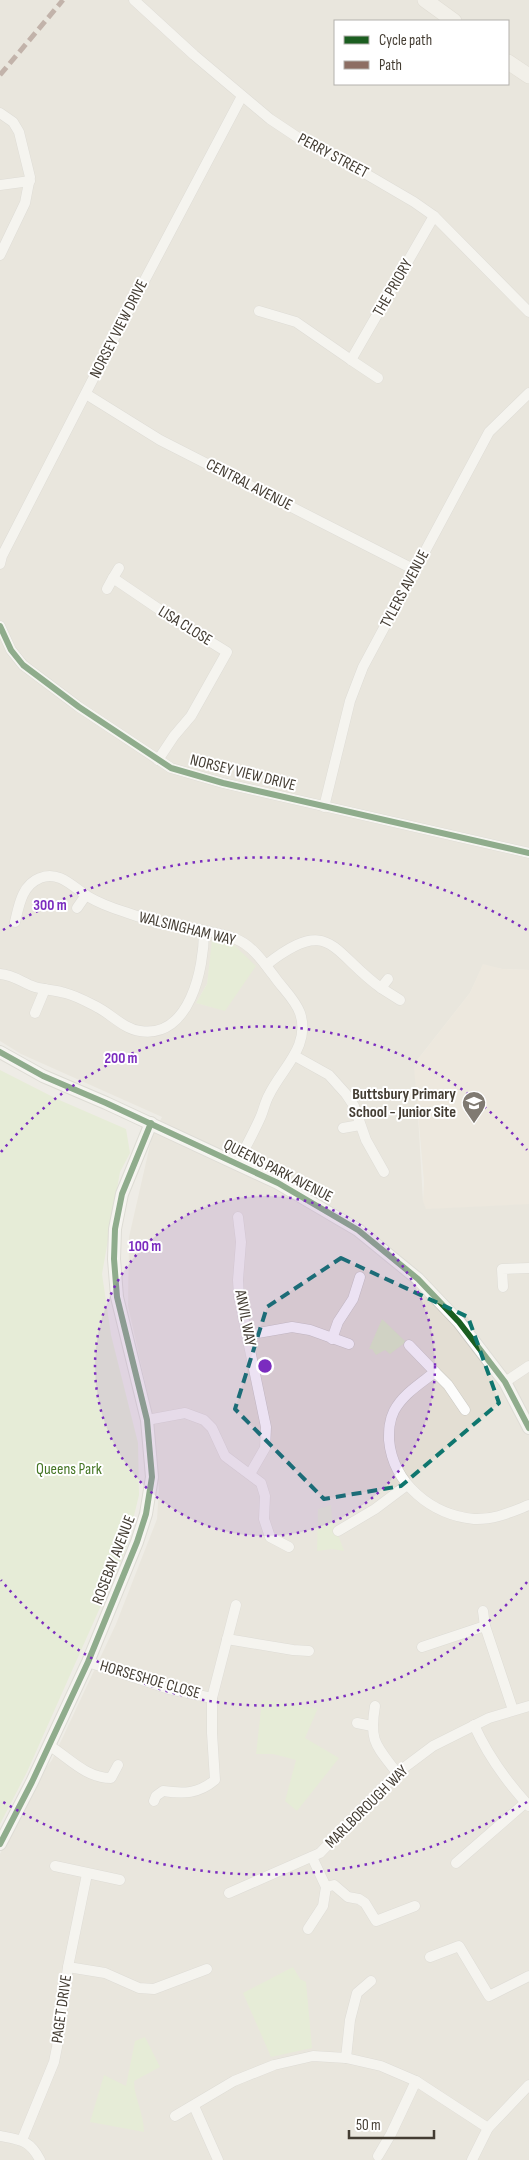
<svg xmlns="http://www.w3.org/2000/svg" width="529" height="2160" font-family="'Sofia Sans Condensed',sans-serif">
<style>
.residential{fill:#e3ded3;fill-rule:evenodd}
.education{fill:#eae3d5}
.green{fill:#dceac5}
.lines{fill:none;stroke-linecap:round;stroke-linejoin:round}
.minor-casing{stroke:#cac8c2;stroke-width:11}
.tertiary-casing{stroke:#cac8c2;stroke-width:14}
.secondary-casing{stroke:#cec9bd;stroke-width:16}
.minor{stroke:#fcfcfb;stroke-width:10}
.tertiary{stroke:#fcfcfb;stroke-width:12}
.secondary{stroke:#f6f3ed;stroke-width:15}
.quiet{stroke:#8d6e63;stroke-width:5;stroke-dasharray:10 5;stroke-linecap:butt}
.cycleway-casing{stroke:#fff;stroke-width:9}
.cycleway{stroke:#1b5e20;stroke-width:6}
.marked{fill:none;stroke:#0f766e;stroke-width:4;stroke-dasharray:10 6;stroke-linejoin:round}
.ring{fill:none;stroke:#7b2cbf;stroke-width:2.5;stroke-dasharray:2.5 5}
.labels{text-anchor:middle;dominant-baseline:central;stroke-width:4;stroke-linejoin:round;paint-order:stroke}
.street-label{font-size:16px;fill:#443d33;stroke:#fff}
.poi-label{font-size:16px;font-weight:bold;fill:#443d33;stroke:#fff;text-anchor:end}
.park-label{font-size:16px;fill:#467626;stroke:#fff}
.centre{fill:#7b2cbf;stroke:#fff;stroke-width:2.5}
.ring-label{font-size:15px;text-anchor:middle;font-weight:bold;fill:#7b2cbf;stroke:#fff;stroke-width:4;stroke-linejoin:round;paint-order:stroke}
</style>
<rect width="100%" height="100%" fill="#eeece6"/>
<path class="residential" d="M 0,0 L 529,0 L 529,970 L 502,969 L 483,965 L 470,993 L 415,1063 L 423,1201 L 529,1204 L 529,2160 L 0,2160 L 0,1854 L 26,1794 L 52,1760 L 116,1624 L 157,1519 L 159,1488 L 150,1404 L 128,1306 L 129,1237 L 152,1136 L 162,1117 L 21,1054 L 0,1041 ZM 335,21 L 508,21 L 508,84 L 335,84 ZM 213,940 L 225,1010 L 196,1003 L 207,984 Z"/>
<path class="education" d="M 483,964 L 502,969 L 529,970 L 529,1204 L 426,1209 L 423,1201 L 424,1182 L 414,1067 L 415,1063 L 470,993 Z"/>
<g class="green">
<path d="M 212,940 L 234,945 L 256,966 L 225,1011 L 196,1003 L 207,984 Z"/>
<path d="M 0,1070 L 57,1099 L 126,1129 L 130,1153 L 120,1172 L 102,1274 L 111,1335 L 138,1443 L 139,1495 L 126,1549 L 27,1772 L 0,1824 Z"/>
<path d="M 382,1319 L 406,1342 L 390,1354 L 385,1350 L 376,1355 L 372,1349 L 369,1349 Z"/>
<path d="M 331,1505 L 332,1518 L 344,1551 L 332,1549 L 317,1551 L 318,1509 Z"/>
<path d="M 262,1700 L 318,1708 L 305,1738 L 339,1758 L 297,1811 L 285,1801 L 296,1760 L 273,1754 L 256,1754 Z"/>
<path d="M 293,1967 L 300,1979 L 306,1982 L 312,2048 L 271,2057 L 243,1993 Z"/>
<path d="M 145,2037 L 160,2067 L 134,2081 C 134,2098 144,2113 144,2132 L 90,2122 L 104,2075 L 126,2086 L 135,2041 Z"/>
</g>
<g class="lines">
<g class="minor-casing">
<g id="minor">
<path d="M 134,0 L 194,55 L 270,119 L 306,143 L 361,171 L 414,202 L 434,216 L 529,312"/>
<path d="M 0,113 L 13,122 L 19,132 L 30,177 L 25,203 L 0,255"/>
<path d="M 0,185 L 30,181"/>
<path d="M 259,311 L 296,322 L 351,360 L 434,216"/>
<path d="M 351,360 L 378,378"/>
<path d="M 86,394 L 160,440 L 415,570"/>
<path d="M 0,564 L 2,556 L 111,344 L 242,96"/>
<path d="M 113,578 L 119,568"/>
<path d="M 107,589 L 113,578 L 169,616 L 227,652 L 191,716 L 174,736 L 158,760"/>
<path d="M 0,626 L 11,650 L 23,665 L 79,707 L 171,768 L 223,783 L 529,853"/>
<path d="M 324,807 L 350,701 L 363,667 L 489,432 L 529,393"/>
<path d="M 77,908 L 86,895"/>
<path d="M 15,922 C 19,905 22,885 40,878 C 59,870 73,887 87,896 C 99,903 112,908 125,912 C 139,917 152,921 166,924 C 189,929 214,930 236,939 C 253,946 263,962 274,976 C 282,988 295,999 300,1013 C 311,1046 282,1068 269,1095 C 265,1102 264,1109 261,1116 C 254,1132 245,1148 237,1164"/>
<path d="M 266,965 C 331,914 331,952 381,988 L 388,979"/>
<path d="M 0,974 C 15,975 22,983 35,987 C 45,990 56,990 65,993 C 77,996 87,1002 97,1007 C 111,1014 124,1029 140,1031 C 190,1039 204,968 204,931"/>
<path d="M 381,988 L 400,1000"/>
<path d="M 35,1013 L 45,989"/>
<path d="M 295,1056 L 329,1075 L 346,1094 L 354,1106 L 366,1140 L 384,1172"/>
<path d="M 343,1128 L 360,1125"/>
<path d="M 238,1217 L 241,1242 L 238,1280 L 239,1297 L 266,1427 L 265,1448 L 250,1474"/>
<path d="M 503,1287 L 502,1269 L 529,1268"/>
<path d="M 247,1335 L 292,1327 L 310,1330 L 349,1344"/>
<path d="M 332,1339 L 338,1322 L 353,1299 L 360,1277"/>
<path d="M 409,1345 L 435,1372 C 420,1384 403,1394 394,1411 C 389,1421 389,1430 389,1440 C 393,1484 432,1515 474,1519 C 494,1520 511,1512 529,1505"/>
<path d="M 435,1372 L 448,1385 L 465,1410"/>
<path d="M 505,1382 L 529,1366"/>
<path d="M 147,1420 L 185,1413 L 204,1420 L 212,1428 L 225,1456 L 261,1483 L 265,1496 L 264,1519 L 270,1537 L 289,1547"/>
<path d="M 338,1531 L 375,1509 L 407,1485"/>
<path d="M 483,1611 L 485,1626 L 513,1710"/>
<path d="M 227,1639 L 293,1650 L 309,1651"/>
<path d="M 422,1647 L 485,1626"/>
<path d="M 88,1662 L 169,1689 L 212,1698 L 236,1605"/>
<path d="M 375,1706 C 369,1742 376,1745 397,1773"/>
<path d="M 357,1723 L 372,1726"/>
<path d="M 474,1725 C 488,1756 506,1781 529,1806"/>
<path d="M 50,1746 C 69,1758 86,1778 111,1778 L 118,1765"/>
<path d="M 154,1801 L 156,1796 L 163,1791 C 184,1794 198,1794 215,1780 L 212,1733 L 212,1698"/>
<path d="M 312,1857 L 326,1887 L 334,1885 L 348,1897 L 359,1899 L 365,1903 L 376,1921 L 415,1906"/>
<path d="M 456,1863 L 525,1803"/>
<path d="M 55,1866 L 120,1880"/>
<path d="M 229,1893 L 320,1853 L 397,1773 L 433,1746 L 489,1718 L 529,1706"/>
<path d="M 308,1929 L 323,1906 L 326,1887"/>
<path d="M 430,1957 L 459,1946 L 489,1996 L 529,1976"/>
<path d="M 68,1967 L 105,1973 L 139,1988 L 154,1989 L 207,1969"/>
<path d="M 346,2058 L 350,2020 L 357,1993 L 371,1981"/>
<path d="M 194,2106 L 218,2160"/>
<path d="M 175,2116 L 234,2081 L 274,2065 L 313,2056 L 346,2058 L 381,2066 L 416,2081 L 488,2128"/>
<path d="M 0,2136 C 21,2140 30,2140 40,2160"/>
<path d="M 22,2140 L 54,2062 L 57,2047 L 68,1967 L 87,1874"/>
<path d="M 378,2156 L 391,2134 L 416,2081"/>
<path d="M 472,2160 L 488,2128 L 529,2085"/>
</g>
</g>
<g class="tertiary-casing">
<g id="tertiary">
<path d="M 0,1052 L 43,1076 L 106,1103 L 278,1183 L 358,1230 L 418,1279 L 459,1322 L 505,1382 L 529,1428"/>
<path d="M 0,1844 L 32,1782 L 88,1662 L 137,1542 L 146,1514 L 152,1477 L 147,1420 L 117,1297 L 114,1259 L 115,1229 L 122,1194 L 151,1123"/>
</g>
</g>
<g class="secondary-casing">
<g id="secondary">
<path d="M 425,0 L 454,21"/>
<path d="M 508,62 L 529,76"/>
</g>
</g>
<use href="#minor" class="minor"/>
<use href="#tertiary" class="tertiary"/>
<use href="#secondary" class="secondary"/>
<path class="quiet" d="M 0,75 L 63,0"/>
<g class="cycleway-casing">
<g id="cycleway">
<path d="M 0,626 L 11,650 L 23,665 L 79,707 L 171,768 L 223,783 L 529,853"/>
<path d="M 0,1052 L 43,1076 L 106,1103 L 278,1183 L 358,1230 L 418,1279 L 459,1322 L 505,1382 L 529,1428"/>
<path d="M 0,1844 L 32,1782 L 88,1662 L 137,1542 L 146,1514 L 152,1477 L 147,1420 L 117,1297 L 114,1259 L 115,1229 L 122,1194 L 151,1123"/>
</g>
</g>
<use href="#cycleway" class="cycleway"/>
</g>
<path d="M0 0H529V2160H0ZM 341,1258 L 468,1317 L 499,1403 L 401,1486 L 324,1499 L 235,1409 L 267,1307 Z" fill="#eeece6" fill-opacity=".55" fill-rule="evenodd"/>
<path class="marked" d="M 341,1258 L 468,1317 L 499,1403 L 401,1486 L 324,1499 L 235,1409 L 267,1307 Z"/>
<circle cx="265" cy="1366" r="170" fill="#7b2cbf" fill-opacity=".12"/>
<g class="ring">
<circle cx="265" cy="1366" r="170"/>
<path d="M527 1582A340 340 0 0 1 1 1580M1 1152A340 340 0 0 1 527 1150"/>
<path d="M527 1802A509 509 0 0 1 3 1802M3 930A509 509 0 0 1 527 930"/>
</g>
<defs>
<g id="school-pin" transform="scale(1.25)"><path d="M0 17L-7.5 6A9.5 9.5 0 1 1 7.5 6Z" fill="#807a72" stroke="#fff"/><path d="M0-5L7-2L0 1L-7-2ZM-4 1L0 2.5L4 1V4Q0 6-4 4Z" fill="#fff"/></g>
</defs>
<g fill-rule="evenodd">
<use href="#school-pin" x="474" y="1103"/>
</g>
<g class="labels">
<g class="street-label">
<text transform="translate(333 156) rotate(28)">PERRY STREET</text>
<text transform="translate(393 288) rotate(-60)">THE PRIORY</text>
<text transform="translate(119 329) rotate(-63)">NORSEY VIEW DRIVE</text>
<text transform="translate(249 485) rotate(27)">CENTRAL AVENUE</text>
<text transform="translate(405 589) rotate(-62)">TYLERS AVENUE</text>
<text transform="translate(185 626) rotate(32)">LISA CLOSE</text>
<text transform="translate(243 773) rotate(14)">NORSEY VIEW DRIVE</text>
<text transform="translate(187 929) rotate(14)">WALSINGHAM WAY</text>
<text transform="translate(278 1171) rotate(27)">QUEENS PARK AVENUE</text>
<text transform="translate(245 1318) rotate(79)">ANVIL WAY</text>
<text transform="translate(114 1560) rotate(-69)">ROSEBAY AVENUE</text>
<text transform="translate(150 1680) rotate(16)">HORSESHOE CLOSE</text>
<text transform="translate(367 1807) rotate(-45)">MARLBOROUGH WAY</text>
<text transform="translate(62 2009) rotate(-82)">PAGET DRIVE</text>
</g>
<g class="poi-label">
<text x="456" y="1094">Buttsbury Primary<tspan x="456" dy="18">School - Junior Site</tspan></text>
</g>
<g class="park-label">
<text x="69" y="1469">Queens Park</text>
</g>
</g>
<circle cx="265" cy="1366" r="8" class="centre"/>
<g class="ring-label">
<text x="50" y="910">300 m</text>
<text x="121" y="1063">200 m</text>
<text x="145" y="1251">100 m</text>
</g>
<rect x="334" y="20" width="175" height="65" fill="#ffffff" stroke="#b4b1ad"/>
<rect x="344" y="36" width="25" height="8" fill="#1b5e20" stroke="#b4b1ad"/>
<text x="379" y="45" font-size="15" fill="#443d33">Cycle path</text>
<rect x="344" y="61" width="25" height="8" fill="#8d6e63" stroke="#b4b1ad"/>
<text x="379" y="70" font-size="15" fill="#443d33">Path</text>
<path d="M349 2130v8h85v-8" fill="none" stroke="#443d33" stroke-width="2.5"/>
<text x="356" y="2130" font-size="15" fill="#443d33" stroke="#ffffff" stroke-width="4" paint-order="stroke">50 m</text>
</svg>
